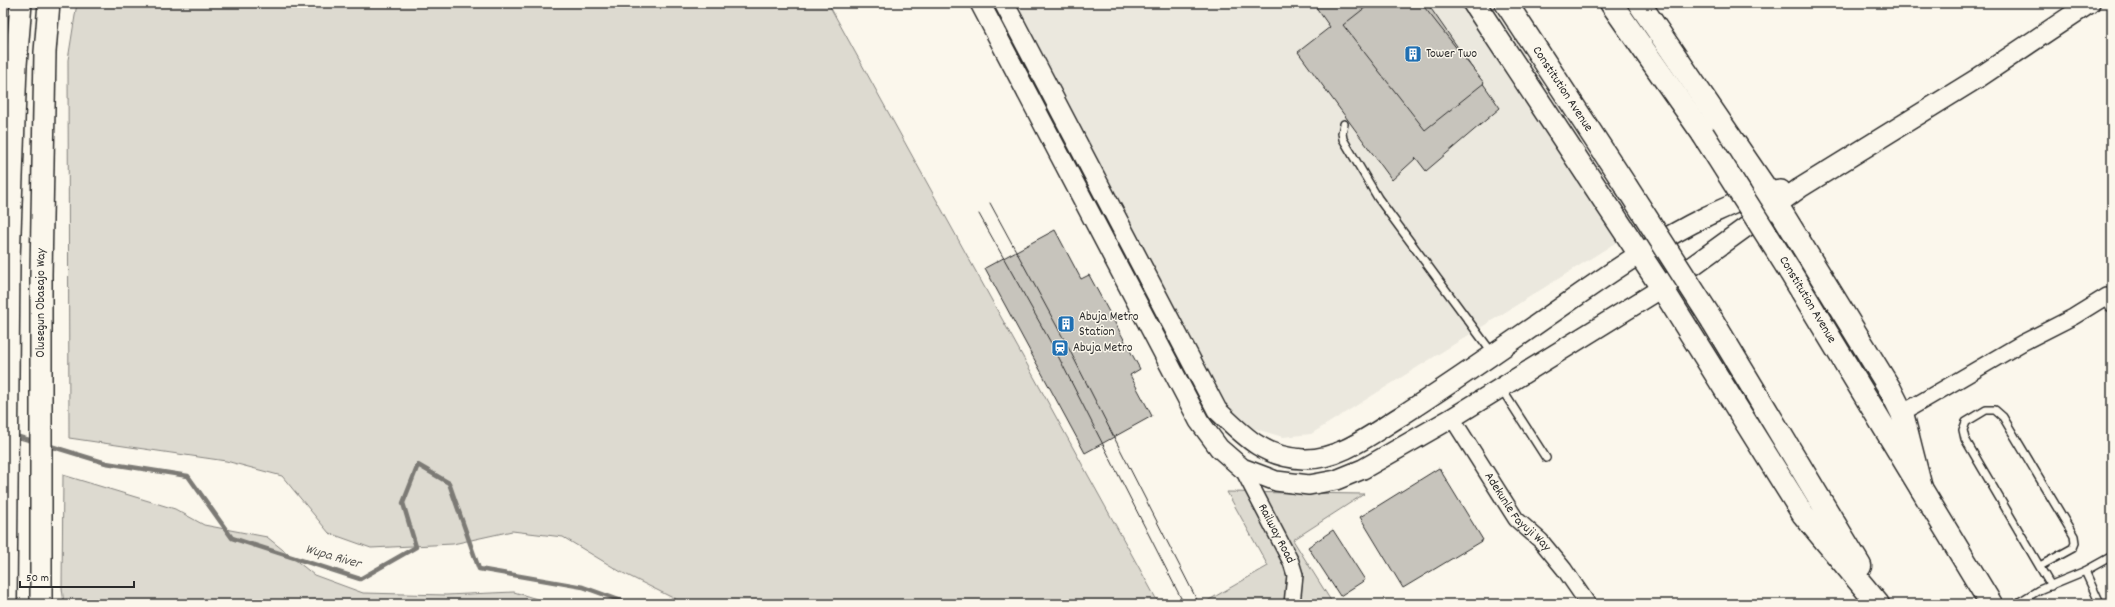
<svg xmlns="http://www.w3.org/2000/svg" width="2115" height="607" font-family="Dekko,sans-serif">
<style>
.built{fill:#ebe8de}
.green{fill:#dddad0;stroke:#84827e}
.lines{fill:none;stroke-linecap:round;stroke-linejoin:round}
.stream{stroke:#7b7a75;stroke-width:4.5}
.building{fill:#c7c4bc;stroke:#2b2b2b}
.service-casing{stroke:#2b2b2b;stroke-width:10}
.minor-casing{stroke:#2b2b2b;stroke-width:18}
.tertiary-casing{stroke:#2b2b2b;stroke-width:22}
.secondary-casing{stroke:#2b2b2b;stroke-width:24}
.primary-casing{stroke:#2b2b2b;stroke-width:25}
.service{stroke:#fbf7ec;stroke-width:7}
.minor{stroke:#fbf7ec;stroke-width:15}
.tertiary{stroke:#fbf7ec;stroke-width:19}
.secondary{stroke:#fbf7ec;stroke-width:21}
.primary{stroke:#fbf7ec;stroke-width:22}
.tram{stroke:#2b2b2b;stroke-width:1}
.primary-bridge-casing{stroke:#2b2b2b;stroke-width:25;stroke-linecap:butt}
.primary-bridge{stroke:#fbf7ec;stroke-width:22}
.labels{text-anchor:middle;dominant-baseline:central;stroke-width:3;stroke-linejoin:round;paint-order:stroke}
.poi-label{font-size:13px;fill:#2b2b2b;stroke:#fbf7ec;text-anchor:start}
.street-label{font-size:13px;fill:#2b2b2b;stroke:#fbf7ec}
.water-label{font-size:14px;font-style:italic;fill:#5a5956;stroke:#fbf7ec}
</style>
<rect width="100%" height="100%" fill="#fbf7ec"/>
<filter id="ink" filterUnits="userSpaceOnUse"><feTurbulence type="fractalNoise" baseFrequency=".025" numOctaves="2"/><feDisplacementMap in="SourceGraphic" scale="8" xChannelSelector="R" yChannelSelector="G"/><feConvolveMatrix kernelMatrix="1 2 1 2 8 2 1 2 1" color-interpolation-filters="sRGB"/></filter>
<g filter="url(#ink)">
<path class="built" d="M 1016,3 L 1462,3 L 1620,240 L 1311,434 L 1283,437 L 1249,427 L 1225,405 Z"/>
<g class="green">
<path d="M 77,3 L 828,3 L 1159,604 L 688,604 L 679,601 L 621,572 L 563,537 L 512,531 L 453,544 L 371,548 L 329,533 L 282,476 L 226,461 L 69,438 L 68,60 Z"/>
<path d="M 63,475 L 175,509 L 204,525 L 267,537 L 314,575 L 363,593 L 446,595 L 514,592 L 553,604 L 64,604 L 62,588 Z"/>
<path d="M 1227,492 L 1364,494 L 1293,540 L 1333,604 L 1202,604 L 1268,566 Z"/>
</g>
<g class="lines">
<g class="stream">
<path d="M 12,435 L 36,442"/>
<path d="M 47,445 L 106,463 L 188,476 L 232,538 L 360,579 L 416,547 L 403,503 L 418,465 L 449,483 L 479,569 L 583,587 L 630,604"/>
</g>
</g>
<g class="building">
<path d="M 1313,3 L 1427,3 L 1500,108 L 1426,171 L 1416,158 L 1392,180 L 1298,52 L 1330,27 Z"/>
<path d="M 1371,3 L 1421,3 L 1484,83 L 1425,130 L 1343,25 Z"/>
<path d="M 1055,230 L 1081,279 L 1089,275 L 1140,369 L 1130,375 L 1152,416 L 1085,453 L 985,268 Z"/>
<path d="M 1439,468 L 1483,540 L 1403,588 L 1360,517 Z"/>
<path d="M 1333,530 L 1365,580 L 1340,596 L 1308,547 Z"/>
</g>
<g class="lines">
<g class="service-casing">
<g id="service">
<path d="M 1344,124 L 1342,133 L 1343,139 L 1378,198 L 1493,354"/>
<path d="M 1501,388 L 1546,458"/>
<path d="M 2040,566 L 2073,548 L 2075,543 L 2074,536 L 2003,417 L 1995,410 L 1986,410 L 1966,422 L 1963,430 L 1965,439 L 2051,586"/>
<path d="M 2085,571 L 2112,556"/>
<path d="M 2016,604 L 2039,590 L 2085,571 L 2100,604"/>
</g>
</g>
<g class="minor-casing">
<g id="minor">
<path d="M 1902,413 L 2022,343 L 2073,317 L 2107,296 L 2112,304"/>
<path id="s1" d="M 1452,418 L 1516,519 L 1541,541 L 1564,569 L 1588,604"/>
<path id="s2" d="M 1242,468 L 1291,562 L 1295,575 L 1292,604"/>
</g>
</g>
<g class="tertiary-casing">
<g id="tertiary">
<path d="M 980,3 L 1199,421 L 1219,448 L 1242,468 L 1276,481 L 1309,485 L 1336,480 L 1363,469 L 1452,418 L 1662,288 L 1800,188 L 1978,78 L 2090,3"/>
<path d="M 1004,3 L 1217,410 C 1244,436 1263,457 1303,459 C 1338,461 1373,433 1401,416 C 1459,379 1514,340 1570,301 C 1614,270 1658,240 1707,216 C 1731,205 1755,193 1781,190"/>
</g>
</g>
<g class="secondary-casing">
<g id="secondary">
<path d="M 6,604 L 9,260 L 16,65 L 21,3"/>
<path id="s3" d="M 41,604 L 41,274 L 45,52 L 49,3"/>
</g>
</g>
<g class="primary-casing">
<g id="primary">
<path d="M 1474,3 L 1662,288 L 1803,514 L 1878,604"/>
<path id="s4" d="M 1506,3 L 1626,186"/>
<path d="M 1611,3 L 1703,134"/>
<path d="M 1639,3 L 1777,205 L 1890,389 L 1902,413 L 1921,488"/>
<path d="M 1789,270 L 1991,604"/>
<path d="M 1712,320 L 1860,566"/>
</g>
</g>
<use href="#service" class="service"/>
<use href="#minor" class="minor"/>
<use href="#tertiary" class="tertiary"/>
<use href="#secondary" class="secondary"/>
<use href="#primary" class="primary"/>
<g class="tram">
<path d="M 990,203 L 1067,345 L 1199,604"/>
<path d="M 979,214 L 1055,350 L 1184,604"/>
</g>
<g class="primary-bridge-casing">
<g id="primary-bridge">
<path d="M 1703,134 L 1789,270"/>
<path d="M 1626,186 L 1712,320"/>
</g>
</g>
<use href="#primary-bridge" class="primary-bridge"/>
</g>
</g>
<defs>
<g id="building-square" transform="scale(0.9)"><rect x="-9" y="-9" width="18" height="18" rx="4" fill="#1f6fb2" stroke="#fbf7ec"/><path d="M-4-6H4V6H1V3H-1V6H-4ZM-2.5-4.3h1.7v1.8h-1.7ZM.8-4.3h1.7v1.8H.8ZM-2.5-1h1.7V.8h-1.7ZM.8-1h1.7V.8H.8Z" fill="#fff"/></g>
<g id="station-square" transform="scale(0.9)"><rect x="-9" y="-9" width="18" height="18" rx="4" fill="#1f6fb2" stroke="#fbf7ec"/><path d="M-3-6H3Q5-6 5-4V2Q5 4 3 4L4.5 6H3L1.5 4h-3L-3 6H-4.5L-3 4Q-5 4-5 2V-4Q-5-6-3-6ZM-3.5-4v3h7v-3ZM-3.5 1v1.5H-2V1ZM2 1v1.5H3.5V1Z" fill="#fff"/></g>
</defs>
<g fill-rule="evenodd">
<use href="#building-square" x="1413" y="54"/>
<use href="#building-square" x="1066" y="324"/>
<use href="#station-square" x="1060" y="348"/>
</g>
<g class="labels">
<g class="poi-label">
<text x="1426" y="54">Tower Two</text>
<text x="1079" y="317">Abuja Metro<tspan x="1079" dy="15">Station</tspan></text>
<text x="1073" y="348">Abuja Metro</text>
</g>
<g class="street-label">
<text stroke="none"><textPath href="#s4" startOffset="103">Constitution Avenue</textPath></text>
<text transform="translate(1807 300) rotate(59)">Constitution Avenue</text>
<text stroke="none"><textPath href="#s3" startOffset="301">Olusegun Obasajo Way</textPath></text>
<text stroke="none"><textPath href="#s1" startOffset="115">Adekunle Fayuji Way</textPath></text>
<text stroke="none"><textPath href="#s2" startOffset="74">Railway Road</textPath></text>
</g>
<g class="water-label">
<text transform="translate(333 557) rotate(16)">Wupa River</text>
</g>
</g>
<rect width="2115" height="607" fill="none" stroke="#fbf7ec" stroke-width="16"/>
<rect x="8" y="8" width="2099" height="591" fill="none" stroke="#2b2b2b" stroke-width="1.5" filter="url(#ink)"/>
<path d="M20 581v6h114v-6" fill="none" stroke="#2b2b2b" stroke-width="2"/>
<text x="26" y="581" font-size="12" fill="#2b2b2b" stroke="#fbf7ec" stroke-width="3" paint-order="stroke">50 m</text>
</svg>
